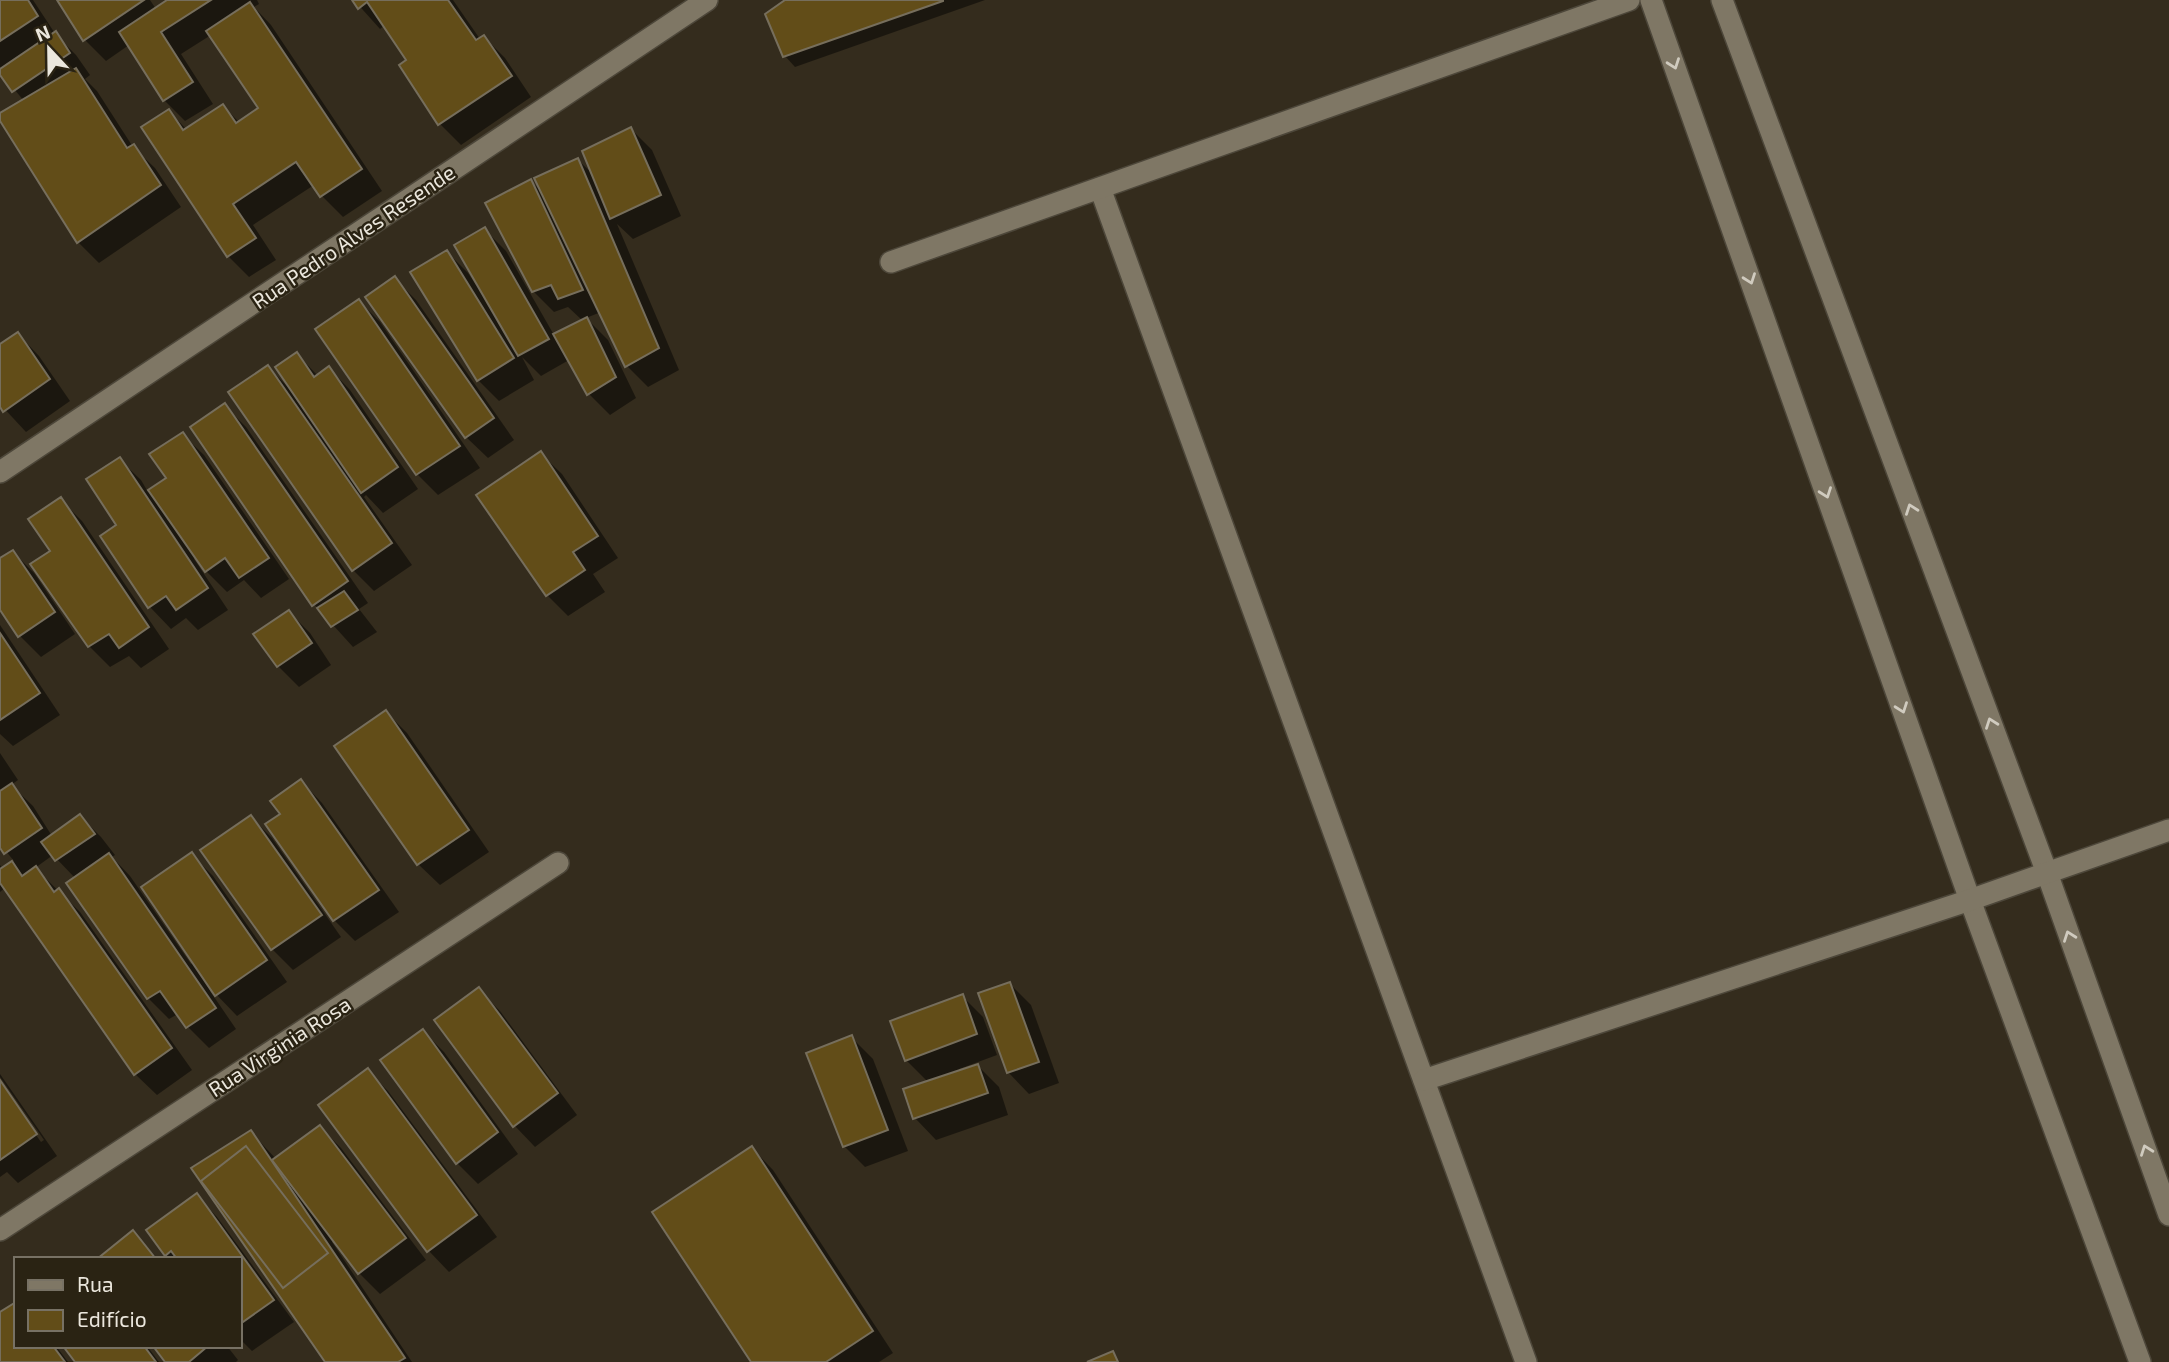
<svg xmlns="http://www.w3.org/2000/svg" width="2169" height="1362" font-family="'Exo 2',sans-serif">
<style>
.shadow{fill:#0007}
.building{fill:#624d18;stroke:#766e5c;stroke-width:2}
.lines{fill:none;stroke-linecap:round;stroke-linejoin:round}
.minor-casing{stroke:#4d473a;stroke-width:24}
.minor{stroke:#7f7765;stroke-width:21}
.oneway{stroke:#d0cbbf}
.labels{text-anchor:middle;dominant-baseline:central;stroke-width:5;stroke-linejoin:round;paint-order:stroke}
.street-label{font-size:21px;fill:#ebe7dd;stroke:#2a2313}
</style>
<rect width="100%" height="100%" fill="#342c1d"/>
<g class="shadow">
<path d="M 0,0 L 33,0 L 56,35 L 76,55 L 90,75 L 85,79 L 97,91 L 133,147 L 155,168 L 181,207 L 99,263 L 78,242 L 0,118 L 0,115 L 24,101 L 0,72 Z"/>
<path d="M 59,0 L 150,0 L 156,9 L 170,0 L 257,0 L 259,4 L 254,7 L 271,25 L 382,191 L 343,217 L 322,196 L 314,185 L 253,225 L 276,260 L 249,277 L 228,256 L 169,111 L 187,130 L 223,106 L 240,123 L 260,109 L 211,35 L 181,54 L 213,104 L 185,121 L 164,100 L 129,45 L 106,61 L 85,40 Z"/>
<path d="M 354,0 L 453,0 L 480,39 L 484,37 L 505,58 L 531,97 L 461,145 L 440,124 L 409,60 L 385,25 L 380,29 Z"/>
<path d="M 788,0 L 985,0 L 795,67 L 785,56 Z"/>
<path d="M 631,129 L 652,150 L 681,216 L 633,239 L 617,224 L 679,370 L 648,387 L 627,366 L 601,312 L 586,318 L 608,340 L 636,398 L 610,415 L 589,394 L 569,360 L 541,376 L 522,357 L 534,380 L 499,401 L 478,380 L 447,252 L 468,273 L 476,285 L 479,284 L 485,230 L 506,251 L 554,335 L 583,321 L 568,307 L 554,312 L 533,291 L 531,181 L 542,192 L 578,160 L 595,176 Z"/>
<path d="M 395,279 L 416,300 L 514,440 L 488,458 L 466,437 Z"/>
<path d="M 359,301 L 380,322 L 480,468 L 438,495 L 417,474 L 318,330 Z"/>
<path d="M 18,334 L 39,356 L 70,401 L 26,432 L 0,404 L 0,347 Z"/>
<path d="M 297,354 L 318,376 L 329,368 L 350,390 L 418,489 L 383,513 L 366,495 L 364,497 L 412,565 L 374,591 L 353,570 L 268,367 L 290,389 Z"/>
<path d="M 224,405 L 246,427 L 368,603 L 359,609 L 377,632 L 353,647 L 314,604 Z"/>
<path d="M 182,434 L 204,455 L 289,579 L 261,598 L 244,580 L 227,592 L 206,571 L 197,557 L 194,559 L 228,610 L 198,630 L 186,618 L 171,629 L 150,607 L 102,536 L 119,525 L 119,459 L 141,480 L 148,492 L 168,478 Z"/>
<path d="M 540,453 L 562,474 L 618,558 L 593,574 L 605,592 L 568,616 L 547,595 Z"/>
<path d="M 61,500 L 82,521 L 169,649 L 141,668 L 129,656 L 110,667 L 89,646 L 33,564 L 52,551 Z"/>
<path d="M 13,552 L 34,573 L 75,634 L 41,657 L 20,636 L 0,607 L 0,561 Z"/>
<path d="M 289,612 L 310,633 L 331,665 L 299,687 L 278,666 Z"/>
<path d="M 0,625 L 60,715 L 13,746 L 0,734 Z"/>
<path d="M 386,712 L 407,733 L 489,852 L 440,885 L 418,864 L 337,746 Z"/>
<path d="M 0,753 L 18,780 L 11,785 L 33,806 L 52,836 L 80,816 L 101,837 L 115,855 L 112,857 L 130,876 L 191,964 L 194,962 L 192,855 L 213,876 L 287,982 L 237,1016 L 212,990 L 210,991 L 236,1029 L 209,1048 L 188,1027 L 178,1014 L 169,1019 L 148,998 L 75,878 L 53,855 L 35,868 L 80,912 L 192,1070 L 157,1095 L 135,1074 L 5,888 L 0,892 L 0,865 L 3,869 L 14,861 L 0,844 Z"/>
<path d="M 301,781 L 322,803 L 399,912 L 355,941 L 334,920 L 282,814 Z"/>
<path d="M 251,817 L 272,838 L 341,937 L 293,970 L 272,949 Z"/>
<path d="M 1010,984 L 1031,1005 L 1059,1083 L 1029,1094 L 1008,1072 Z"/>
<path d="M 479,990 L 500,1011 L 577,1115 L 535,1147 L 514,1125 Z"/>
<path d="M 962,996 L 983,1017 L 997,1055 L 959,1069 L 960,1072 L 978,1066 L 999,1087 L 1008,1115 L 936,1140 L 915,1118 L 906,1090 L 929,1083 L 906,1060 Z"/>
<path d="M 423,1031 L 444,1052 L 518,1154 L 478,1184 L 457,1163 Z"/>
<path d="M 851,1037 L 873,1059 L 908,1151 L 865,1167 L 844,1146 Z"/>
<path d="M 367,1070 L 388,1091 L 497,1237 L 449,1272 L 428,1250 Z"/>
<path d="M 0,1074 L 57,1156 L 18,1183 L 7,1172 L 0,1177 L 0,1084 L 41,1142 L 44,1140 L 0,1077 Z"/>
<path d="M 320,1127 L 341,1148 L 426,1260 L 380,1294 L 359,1273 L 334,1241 L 332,1242 L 412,1362 L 327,1362 L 251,1132 L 276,1159 Z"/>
<path d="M 752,1148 L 773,1170 L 893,1353 L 879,1362 L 753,1362 Z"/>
<path d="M 196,1195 L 217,1217 L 294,1322 L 252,1351 L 240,1339 L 240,1259 L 170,1259 L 166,1255 Z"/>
<path d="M 133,1232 L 158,1259 L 100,1259 Z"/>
<path d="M 0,1314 L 16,1346 L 56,1346 L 68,1362 L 0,1362 Z"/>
<path d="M 65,1346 L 147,1346 L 159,1362 L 77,1362 Z"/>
<path d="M 155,1346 L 227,1346 L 238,1360 L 236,1362 L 168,1362 Z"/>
</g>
<g class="building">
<path d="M 0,0 L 28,0 L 38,16 L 0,41 Z"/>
<path d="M 57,0 L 144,0 L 83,41 Z"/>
<path d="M 167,0 L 211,0 L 161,32 L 193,82 L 163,101 L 119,32 Z"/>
<path d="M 352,0 L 448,0 L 476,40 L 484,35 L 512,76 L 438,125 L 399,65 L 406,60 L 367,2 L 358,9 Z"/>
<path d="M 785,0 L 943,0 L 943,1 L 783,57 L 765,14 Z"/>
<path d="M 250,2 L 362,169 L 320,197 L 296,162 L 233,204 L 256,238 L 227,257 L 141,127 L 169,109 L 183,130 L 223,104 L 236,123 L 258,108 L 206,31 Z"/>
<path d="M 56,31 L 70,53 L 12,92 L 0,75 L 0,69 Z"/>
<path d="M 76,68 L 127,148 L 134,144 L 161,185 L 77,243 L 0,121 L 0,113 Z"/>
<path d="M 631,127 L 661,195 L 610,219 L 582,151 Z"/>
<path d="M 578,158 L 659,348 L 625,367 L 534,178 Z"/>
<path d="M 531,179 L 583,290 L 558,299 L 551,285 L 532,292 L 485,203 Z"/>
<path d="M 485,227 L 549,339 L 518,356 L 454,245 Z"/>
<path d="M 447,250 L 514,358 L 477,381 L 410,272 Z"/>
<path d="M 395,276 L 494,418 L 465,438 L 365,297 Z"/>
<path d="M 359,299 L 460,446 L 416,475 L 315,329 Z"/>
<path d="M 587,317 L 616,377 L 587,395 L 553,334 Z"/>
<path d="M 18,332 L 50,379 L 3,412 L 0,407 L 0,344 Z"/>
<path d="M 297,352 L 314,377 L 329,366 L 398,467 L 361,493 L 275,367 Z"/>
<path d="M 268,365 L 392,543 L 352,571 L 228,392 Z"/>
<path d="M 225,403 L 348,581 L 312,606 L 190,427 Z"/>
<path d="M 183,432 L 269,558 L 239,578 L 225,558 L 205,572 L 148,490 L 166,478 L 149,454 Z"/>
<path d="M 541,451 L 598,536 L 573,552 L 585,570 L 546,596 L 476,495 Z"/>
<path d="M 120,457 L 208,588 L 176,610 L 166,596 L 148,608 L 100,536 L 116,525 L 86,479 Z"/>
<path d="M 61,497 L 149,627 L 119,648 L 109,634 L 88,647 L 30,564 L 50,551 L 28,519 Z"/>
<path d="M 13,550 L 55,612 L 18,637 L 0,610 L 0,558 Z"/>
<path d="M 344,591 L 358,610 L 331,627 L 317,608 Z"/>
<path d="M 289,610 L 312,643 L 277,667 L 253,634 Z"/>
<path d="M 0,633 L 40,693 L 0,720 Z"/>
<path d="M 386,710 L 469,830 L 417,865 L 334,746 Z"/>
<path d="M 301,779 L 379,890 L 333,921 L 265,824 L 280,814 L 270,801 Z"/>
<path d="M 12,783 L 42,828 L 4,854 L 0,848 L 0,791 Z"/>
<path d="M 80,814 L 95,834 L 55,861 L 41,842 Z"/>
<path d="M 251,815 L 322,915 L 271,950 L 200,850 Z"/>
<path d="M 192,852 L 267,960 L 215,996 L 141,887 Z"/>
<path d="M 109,853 L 216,1008 L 186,1028 L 160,991 L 147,999 L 66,883 Z"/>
<path d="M 12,861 L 22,876 L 36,866 L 54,892 L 59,888 L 172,1048 L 134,1075 L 0,883 L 0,869 Z"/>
<path d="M 1010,982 L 1039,1062 L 1007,1073 L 978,993 Z"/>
<path d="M 479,987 L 558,1093 L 513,1127 L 434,1020 Z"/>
<path d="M 963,994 L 977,1034 L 905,1061 L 890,1021 Z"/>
<path d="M 423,1029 L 498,1132 L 456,1164 L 380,1060 Z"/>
<path d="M 852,1035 L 888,1130 L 843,1147 L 806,1053 Z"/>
<path d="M 978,1064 L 988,1093 L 913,1119 L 903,1089 Z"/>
<path d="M 368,1068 L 477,1215 L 427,1252 L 318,1105 Z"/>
<path d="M 0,1080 L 37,1134 L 0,1160 Z"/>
<path d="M 320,1125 L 406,1238 L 358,1274 L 272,1160 Z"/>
<path d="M 251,1130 L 405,1358 L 398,1362 L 325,1362 L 191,1168 Z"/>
<path d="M 246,1146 L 328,1253 L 283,1288 L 201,1181 Z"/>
<path d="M 752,1146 L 873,1331 L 826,1362 L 751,1362 L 652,1212 Z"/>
<path d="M 197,1193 L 274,1300 L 240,1324 L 240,1259 L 177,1259 L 171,1251 L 165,1256 L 146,1230 Z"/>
<path d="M 133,1230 L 156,1259 L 97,1259 Z"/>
<path d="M 16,1302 L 16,1346 L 53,1346 L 65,1362 L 0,1362 L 0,1312 Z"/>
<path d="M 63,1346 L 144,1346 L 156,1362 L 75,1362 Z"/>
<path d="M 153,1346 L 208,1346 L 189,1362 L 165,1362 Z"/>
<path d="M 1113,1351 L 1118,1362 L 1087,1362 Z"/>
</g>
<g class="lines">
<g class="minor-casing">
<g id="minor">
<path d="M 1651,0 L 1970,900 L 2140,1362"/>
<path d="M 1722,0 L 2047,873 L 2169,1215"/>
<path d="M 1100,188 L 1526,1362"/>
<path d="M 891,262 L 1629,0"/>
<path d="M 0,472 L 707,0"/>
<path d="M 1424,1080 L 1970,900 L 2169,830"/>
<path d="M 0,1230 L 558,863"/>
</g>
</g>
<use href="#minor" class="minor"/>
</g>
<defs><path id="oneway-chevron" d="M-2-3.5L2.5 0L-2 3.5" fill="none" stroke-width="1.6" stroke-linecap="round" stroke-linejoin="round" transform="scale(1.75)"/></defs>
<g class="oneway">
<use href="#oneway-chevron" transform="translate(1674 64) rotate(70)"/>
<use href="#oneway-chevron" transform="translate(1750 279) rotate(70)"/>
<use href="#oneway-chevron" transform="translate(1826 493) rotate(70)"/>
<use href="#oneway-chevron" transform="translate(1911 509) rotate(-110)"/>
<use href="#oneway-chevron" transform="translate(1902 708) rotate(70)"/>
<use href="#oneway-chevron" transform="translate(1991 723) rotate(-110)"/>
<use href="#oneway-chevron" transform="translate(2069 936) rotate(-110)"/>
<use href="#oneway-chevron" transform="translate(2146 1150) rotate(-110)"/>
</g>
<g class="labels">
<g class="street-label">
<text transform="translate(353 236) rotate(-34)">Rua Pedro Alves Resende</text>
<text transform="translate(279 1046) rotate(-33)">Rua Virginia Rosa</text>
</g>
</g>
<rect x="14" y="1257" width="228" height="91" fill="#2a2313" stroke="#777164" stroke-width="2"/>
<rect x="28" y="1280" width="35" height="10" fill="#7f7765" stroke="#777164" stroke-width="2"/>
<text x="77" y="1292" font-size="21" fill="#ebe7dd">Rua</text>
<rect x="28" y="1310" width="35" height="21" fill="#624d18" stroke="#777164" stroke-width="2"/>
<text x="77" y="1327" font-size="21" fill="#ebe7dd">Edifício</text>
<g transform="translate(49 49) rotate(338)" stroke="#2a2313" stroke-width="5" paint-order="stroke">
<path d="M0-5L12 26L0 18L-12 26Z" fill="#ebe7dd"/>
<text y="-10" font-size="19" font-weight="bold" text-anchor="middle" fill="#ebe7dd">N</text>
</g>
</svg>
